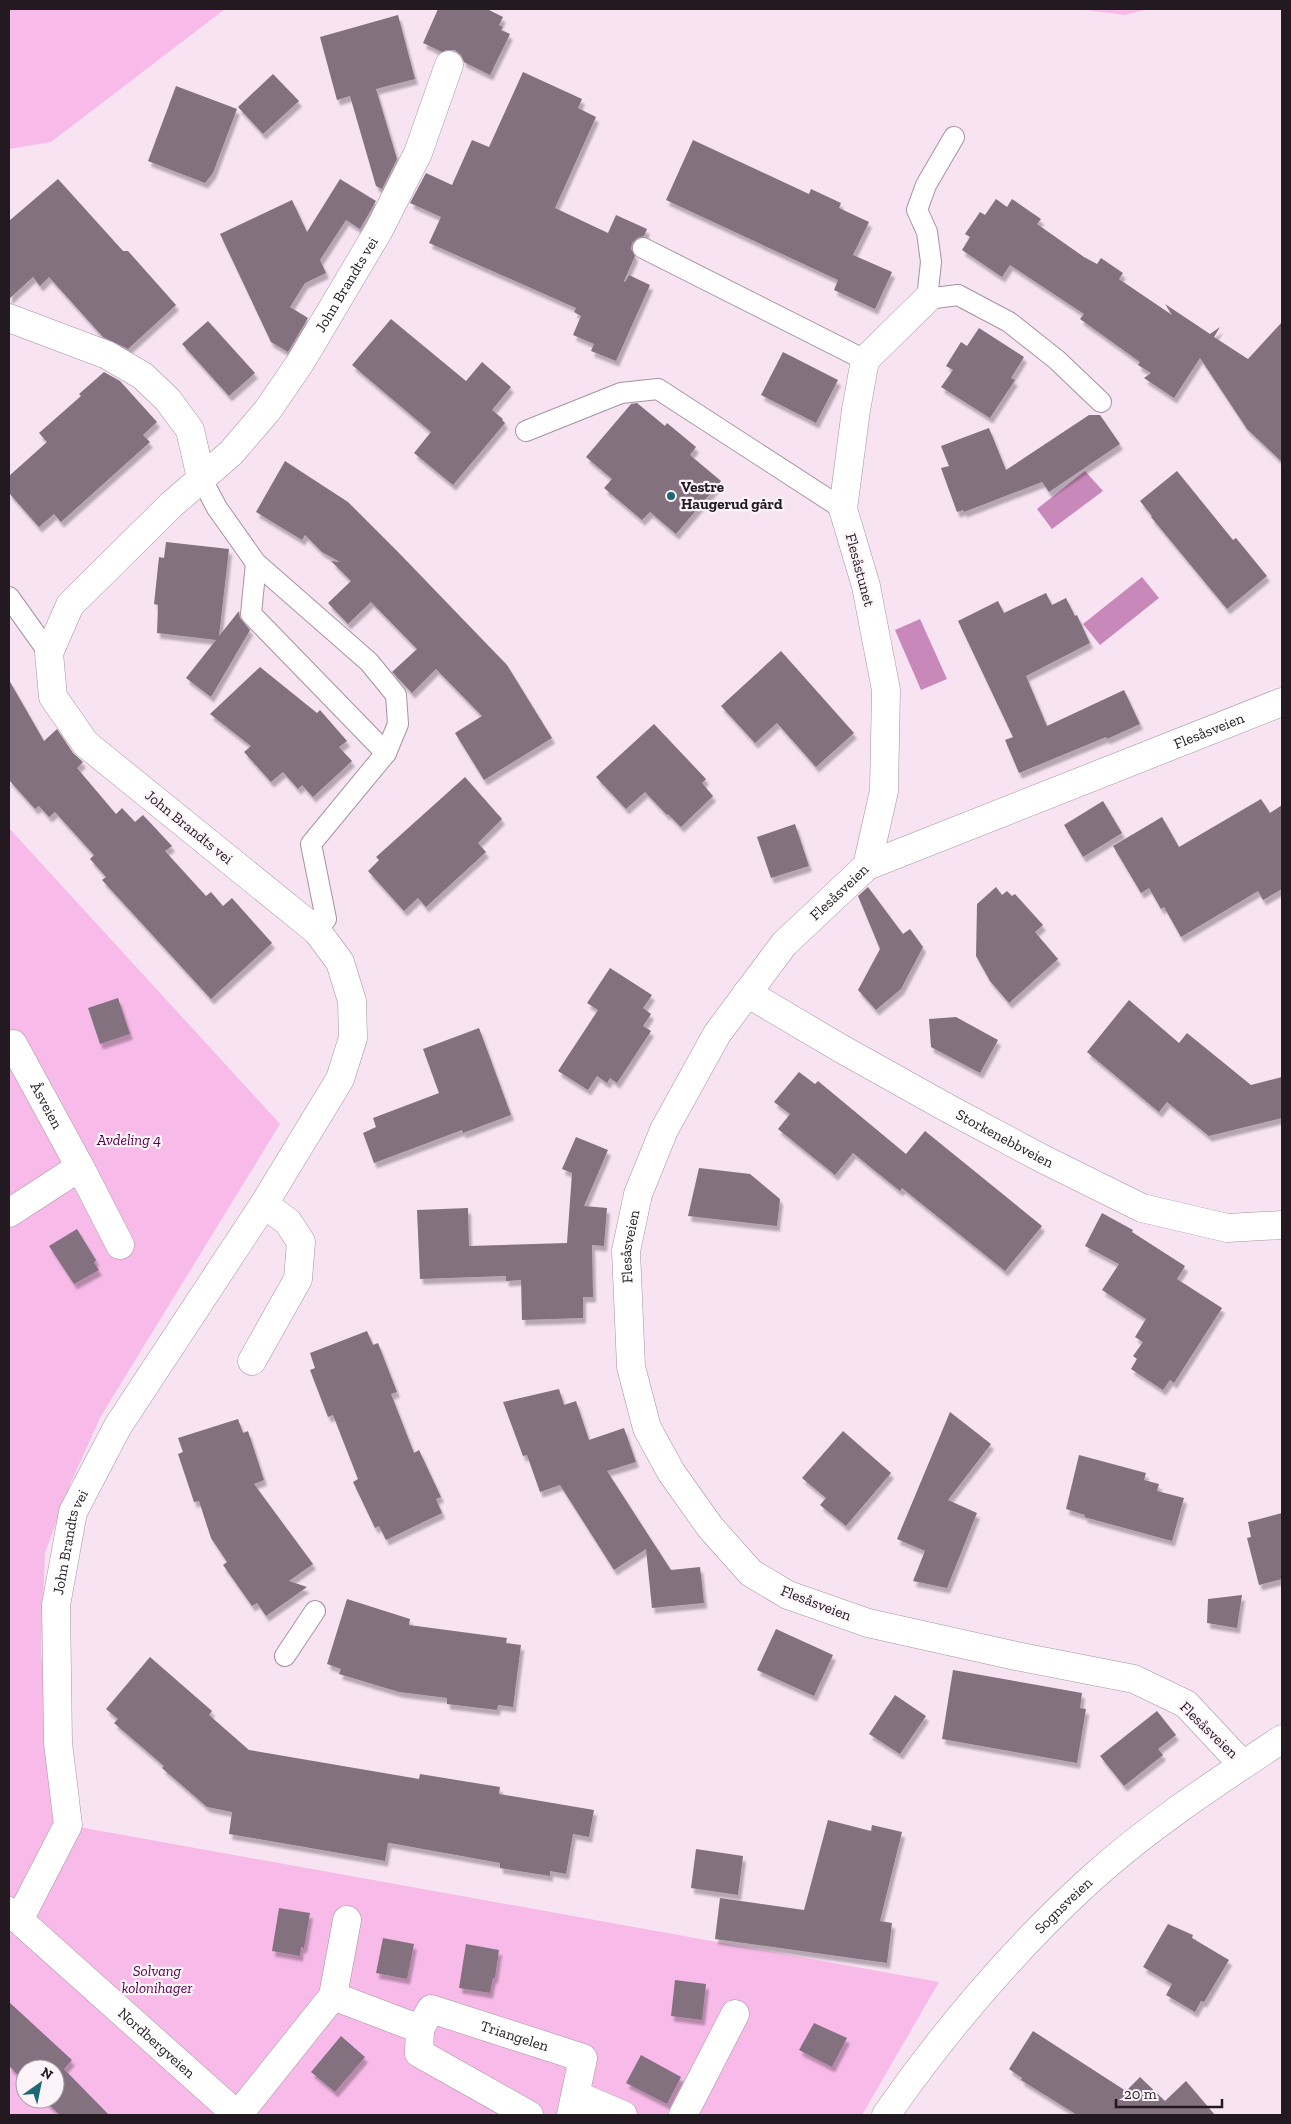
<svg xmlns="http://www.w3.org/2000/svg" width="1291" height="2124" font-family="'Zilla Slab',serif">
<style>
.green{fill:#f8bbe9;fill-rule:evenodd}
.water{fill:#c988ba}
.building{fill:#83717f;filter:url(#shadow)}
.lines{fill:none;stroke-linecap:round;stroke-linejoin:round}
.lane-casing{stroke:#a693a1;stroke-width:22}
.street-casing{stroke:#a693a1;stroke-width:29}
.secondary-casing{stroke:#a693a1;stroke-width:29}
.lane{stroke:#fff;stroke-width:20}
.street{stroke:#fff;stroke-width:28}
.secondary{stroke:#fff;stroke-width:28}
.poi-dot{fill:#1e6774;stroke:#fdf4fa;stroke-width:2}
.labels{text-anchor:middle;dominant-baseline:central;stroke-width:4.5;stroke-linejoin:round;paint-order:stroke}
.street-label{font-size:15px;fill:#221a20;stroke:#fdf4fa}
.poi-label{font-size:15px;font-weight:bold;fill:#221a20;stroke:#fdf4fa;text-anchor:start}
.park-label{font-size:15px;font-style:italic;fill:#520148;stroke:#fdf4fa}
</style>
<defs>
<filter id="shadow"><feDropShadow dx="3" dy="5.5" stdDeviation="1" flood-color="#0004"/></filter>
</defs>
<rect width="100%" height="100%" fill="#f7e3f2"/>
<g class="green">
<path d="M 9,9 L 225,9 L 51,142 L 9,149 Z"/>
<path d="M 1078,9 L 1149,9 L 1125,15 Z"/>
<path d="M 9,828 L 280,1124 L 101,1416 L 71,1482 L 45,1553 L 41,1652 L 51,1746 L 68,1825 L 939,1982 L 862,2115 L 9,2115 ZM 25,2069 L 55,2069 L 55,2099 L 25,2099 Z"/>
</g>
<g class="water">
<path d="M 1085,471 L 1103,491 L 1052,529 L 1037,509 Z"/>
<path d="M 1142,577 L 1159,598 L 1100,645 L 1083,624 Z"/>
<path d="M 920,619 L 947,679 L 921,690 L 895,630 Z"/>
</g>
<g class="building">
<path d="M 438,9 L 487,9 L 503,17 L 499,25 L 503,27 L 501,30 L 510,34 L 490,75 L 464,62 L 461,55 L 455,50 L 447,50 L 442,52 L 423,43 Z"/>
<path d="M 398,15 L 415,79 L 376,89 L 397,159 L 382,189 L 376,186 L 350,96 L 337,100 L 320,37 Z"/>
<path d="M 523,72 L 582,99 L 578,108 L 596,117 L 555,208 L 608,233 L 616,215 L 647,229 L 644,236 L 637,238 L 632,243 L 631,249 L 635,256 L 624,281 L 625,282 L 629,275 L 650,285 L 616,361 L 591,351 L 594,344 L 573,335 L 581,316 L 574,312 L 576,308 L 429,243 L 441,217 L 410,203 L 426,173 L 452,185 L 472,140 L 489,147 Z"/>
<path d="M 273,74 L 299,101 L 263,134 L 238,107 Z"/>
<path d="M 176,86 L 237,109 L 213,173 L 205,183 L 148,161 Z"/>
<path d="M 693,140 L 809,194 L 811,189 L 841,203 L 839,208 L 869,222 L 853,255 L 892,272 L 875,309 L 834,290 L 838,280 L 666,200 Z"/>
<path d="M 58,179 L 123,251 L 128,251 L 176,305 L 128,349 L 103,337 L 49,277 L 40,286 L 33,277 L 9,299 L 9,221 Z"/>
<path d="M 340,179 L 376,201 L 360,229 L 346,220 L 320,260 L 326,273 L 305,283 L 290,307 L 308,318 L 288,352 L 271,342 L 220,234 L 292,200 L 307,232 Z"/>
<path d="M 996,199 L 1007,207 L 1012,199 L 1041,219 L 1037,224 L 1084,257 L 1097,264 L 1101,258 L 1123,273 L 1119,279 L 1172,315 L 1165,304 L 1210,334 L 1220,327 L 1214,337 L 1248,359 L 1282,322 L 1282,462 L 1247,429 L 1200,358 L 1174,398 L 1144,378 L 1151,373 L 1138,365 L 1140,362 L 1080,319 L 1084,314 L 1010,265 L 1002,277 L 962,250 L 970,237 L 965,234 L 980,212 L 985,215 Z"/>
<path d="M 391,319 L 466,381 L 482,362 L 511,387 L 492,410 L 503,419 L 502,420 L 505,423 L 453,485 L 414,453 L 431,432 L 352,365 Z"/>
<path d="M 208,321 L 255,373 L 229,396 L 182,344 Z"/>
<path d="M 979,328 L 1024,357 L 1011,378 L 1015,380 L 990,418 L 941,387 L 953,370 L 946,366 L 961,342 L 967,346 Z"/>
<path d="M 783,352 L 838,380 L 816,423 L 761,395 Z"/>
<path d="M 104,372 L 120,381 L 157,422 L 143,435 L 150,442 L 61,522 L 54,514 L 39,527 L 9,493 L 9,476 L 47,442 L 39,433 L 81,396 L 79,394 Z"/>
<path d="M 637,403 L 665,426 L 667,423 L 696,447 L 690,455 L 721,481 L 676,534 L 650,512 L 642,520 L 604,488 L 612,479 L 586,457 L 631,404 Z"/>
<path d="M 1089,415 L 1100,415 L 1120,444 L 1049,492 L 1042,482 L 964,512 L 963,510 L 957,512 L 941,468 L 949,466 L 941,446 L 989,428 L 1006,470 Z"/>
<path d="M 285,461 L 348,502 L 399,553 L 507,665 L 552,738 L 484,780 L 455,733 L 482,716 L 436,669 L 412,693 L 392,672 L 417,649 L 371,602 L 348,624 L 328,603 L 351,581 L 331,561 L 340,562 L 322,552 L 305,535 L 302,540 L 256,512 Z"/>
<path d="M 1177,471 L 1233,540 L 1236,538 L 1267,576 L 1227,609 L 1151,517 L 1152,516 L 1140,501 Z"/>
<path d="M 166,542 L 229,549 L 219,636 L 239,611 L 240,618 L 250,630 L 211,697 L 186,678 L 216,640 L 157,633 L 158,605 L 154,604 L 159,557 L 164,558 Z"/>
<path d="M 1046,593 L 1052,605 L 1066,598 L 1075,616 L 1077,615 L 1090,643 L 1026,676 L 1047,726 L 1124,690 L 1140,724 L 1107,739 L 1106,737 L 1019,773 L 1005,740 L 1013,737 L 958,621 L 998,601 L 1004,613 Z"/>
<path d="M 781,651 L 854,733 L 816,767 L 777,723 L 755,743 L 721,706 Z"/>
<path d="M 260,667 L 317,713 L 320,710 L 347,741 L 339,747 L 352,761 L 313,797 L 302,785 L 298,789 L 283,772 L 271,782 L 244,752 L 251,746 L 210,714 Z"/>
<path d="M 9,680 L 44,741 L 57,729 L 73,753 L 83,762 L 77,768 L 116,814 L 122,808 L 135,822 L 143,815 L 172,846 L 165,851 L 206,896 L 211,892 L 223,906 L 232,898 L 272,943 L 211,999 L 102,880 L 106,877 L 90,859 L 94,855 L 55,812 L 49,817 L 39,806 L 35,809 L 9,780 Z"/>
<path d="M 654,724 L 706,779 L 702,783 L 713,796 L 681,827 L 668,814 L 667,815 L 645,792 L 626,809 L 596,777 Z"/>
<path d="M 465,777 L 502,819 L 478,843 L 486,852 L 426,907 L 418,898 L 404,911 L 368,871 L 379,860 L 376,857 Z"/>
<path d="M 1261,799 L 1270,813 L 1282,805 L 1282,889 L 1263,900 L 1258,891 L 1181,937 L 1164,907 L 1161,909 L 1149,888 L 1141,893 L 1113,846 L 1162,817 L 1179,847 Z"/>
<path d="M 1103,801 L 1122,833 L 1083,857 L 1064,825 Z"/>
<path d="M 795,824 L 809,866 L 771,878 L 757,837 Z"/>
<path d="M 868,887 L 903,934 L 910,929 L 923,947 L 901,989 L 876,1010 L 858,990 L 880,949 L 858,896 Z"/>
<path d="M 996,887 L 1002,895 L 1007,891 L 1012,896 L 1015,894 L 1043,925 L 1035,932 L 1058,959 L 1009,1003 L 990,981 L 976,956 L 977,904 Z"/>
<path d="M 610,968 L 652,995 L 643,1008 L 651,1014 L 643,1026 L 651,1031 L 617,1083 L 610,1078 L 607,1083 L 597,1076 L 588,1090 L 558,1071 L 598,1010 L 587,1003 Z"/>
<path d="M 118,998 L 130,1034 L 100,1044 L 88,1008 Z"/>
<path d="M 1129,1000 L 1179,1043 L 1187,1033 L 1251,1085 L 1282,1077 L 1282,1118 L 1209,1136 L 1167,1102 L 1159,1112 L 1087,1052 Z"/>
<path d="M 956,1017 L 998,1040 L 980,1073 L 931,1047 L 929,1019 Z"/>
<path d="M 479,1028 L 511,1115 L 463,1133 L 462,1130 L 374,1163 L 363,1133 L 376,1127 L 373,1118 L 439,1093 L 423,1049 Z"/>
<path d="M 799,1072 L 815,1084 L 818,1081 L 906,1154 L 925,1131 L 1042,1226 L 1005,1271 L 902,1188 L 900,1191 L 853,1153 L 835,1175 L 778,1129 L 790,1114 L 774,1102 Z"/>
<path d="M 576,1137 L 608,1150 L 584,1206 L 607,1208 L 604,1246 L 592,1245 L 593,1297 L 583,1297 L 583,1318 L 522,1320 L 521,1280 L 506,1281 L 506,1276 L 420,1279 L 417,1210 L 468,1208 L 469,1246 L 567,1243 L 572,1173 L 562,1169 Z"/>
<path d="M 699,1168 L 750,1174 L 780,1199 L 777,1226 L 688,1216 Z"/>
<path d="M 1102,1213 L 1133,1230 L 1132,1232 L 1185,1266 L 1177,1279 L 1222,1308 L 1174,1383 L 1170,1380 L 1163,1390 L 1131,1369 L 1137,1359 L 1133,1356 L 1143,1342 L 1135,1337 L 1146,1319 L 1102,1290 L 1119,1264 L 1085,1246 Z"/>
<path d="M 77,1229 L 96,1260 L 94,1263 L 99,1270 L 74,1284 L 49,1246 Z"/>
<path d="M 367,1331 L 373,1345 L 378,1343 L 397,1392 L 391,1394 L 414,1453 L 419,1450 L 441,1497 L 436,1499 L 442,1513 L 386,1540 L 379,1526 L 375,1528 L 353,1482 L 358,1479 L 333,1415 L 328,1417 L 310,1370 L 315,1368 L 310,1353 Z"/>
<path d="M 559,1389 L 564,1405 L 576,1401 L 589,1440 L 624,1428 L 636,1462 L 607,1471 L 671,1570 L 700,1567 L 704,1603 L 652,1608 L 646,1549 L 614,1570 L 560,1485 L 540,1492 L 527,1455 L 523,1456 L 503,1402 Z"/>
<path d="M 950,1412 L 991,1444 L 948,1500 L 977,1513 L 947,1588 L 913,1581 L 925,1551 L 897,1539 Z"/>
<path d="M 238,1419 L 243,1433 L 248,1431 L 264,1480 L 254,1484 L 313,1564 L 289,1581 L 307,1587 L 266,1616 L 257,1603 L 252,1606 L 223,1565 L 227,1562 L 211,1538 L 199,1501 L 194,1502 L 178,1454 L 183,1452 L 178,1438 Z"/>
<path d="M 843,1431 L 891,1473 L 846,1526 L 820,1505 L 826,1498 L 802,1478 Z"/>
<path d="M 1079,1455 L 1146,1473 L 1144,1480 L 1159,1484 L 1157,1491 L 1184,1498 L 1172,1541 L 1084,1517 L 1085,1515 L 1066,1509 Z"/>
<path d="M 1282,1513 L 1282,1579 L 1259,1585 L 1247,1538 L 1251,1537 L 1248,1522 Z"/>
<path d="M 1242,1595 L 1237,1628 L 1207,1623 L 1208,1599 Z"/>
<path d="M 347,1599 L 410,1619 L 409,1625 L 507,1638 L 506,1643 L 521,1645 L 513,1707 L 498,1705 L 497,1710 L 447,1704 L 447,1698 L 399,1692 L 339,1674 L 341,1669 L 327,1664 Z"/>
<path d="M 776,1629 L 833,1655 L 814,1696 L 757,1670 Z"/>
<path d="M 150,1657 L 212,1711 L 209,1715 L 249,1750 L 419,1779 L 420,1774 L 475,1783 L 500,1787 L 499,1794 L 594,1810 L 589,1837 L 573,1834 L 566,1874 L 550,1871 L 550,1876 L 500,1868 L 500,1863 L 390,1843 L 388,1843 L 385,1861 L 229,1834 L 232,1812 L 207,1807 L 162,1768 L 164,1766 L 114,1723 L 118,1719 L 106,1709 Z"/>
<path d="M 953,1670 L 1082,1693 L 1080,1708 L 1086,1709 L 1077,1763 L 942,1739 Z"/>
<path d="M 895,1695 L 926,1716 L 900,1754 L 869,1734 Z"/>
<path d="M 1157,1711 L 1176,1735 L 1158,1749 L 1163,1755 L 1124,1786 L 1100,1756 Z"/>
<path d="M 828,1820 L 871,1831 L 872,1825 L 902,1832 L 880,1921 L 892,1923 L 887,1963 L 715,1939 L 720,1898 L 804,1910 Z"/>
<path d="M 696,1849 L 743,1856 L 738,1895 L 691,1888 Z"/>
<path d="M 279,1908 L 310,1913 L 304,1948 L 301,1947 L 300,1956 L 272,1951 Z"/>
<path d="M 1168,1924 L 1193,1935 L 1192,1938 L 1229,1960 L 1204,2002 L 1201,2001 L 1195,2012 L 1166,1995 L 1172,1984 L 1143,1967 Z"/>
<path d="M 383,1938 L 414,1944 L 407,1979 L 376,1973 Z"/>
<path d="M 466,1944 L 499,1950 L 495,1978 L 493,1978 L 490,1993 L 459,1988 Z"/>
<path d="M 675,1980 L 706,1984 L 702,2020 L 671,2016 Z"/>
<path d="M 9,2002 L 72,2060 L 64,2069 L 109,2115 L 60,2115 L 43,2099 L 55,2099 L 55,2069 L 25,2069 L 25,2082 L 9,2066 Z"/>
<path d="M 814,2023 L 847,2038 L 832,2067 L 799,2050 Z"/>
<path d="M 1033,2031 L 1126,2091 L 1140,2077 L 1165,2101 L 1186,2081 L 1215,2115 L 1077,2115 L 1021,2080 L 1022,2078 L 1009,2069 Z"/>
<path d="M 341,2036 L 365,2057 L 335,2092 L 311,2072 Z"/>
<path d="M 641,2055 L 681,2077 L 667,2104 L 626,2083 Z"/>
</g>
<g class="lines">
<g class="lane-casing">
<g id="lane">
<path d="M 954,137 L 926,185 L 917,210 L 927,232 L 931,262 L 927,299 L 958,295 L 1009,322 L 1057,360 L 1101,402"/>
<path d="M 643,248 L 865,360"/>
<path d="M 526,431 L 621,393 L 658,389 L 843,509"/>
<path d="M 201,478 L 217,508 L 256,563 L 369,662 L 396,695 L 398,724 L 386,753 L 311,844 L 326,919 L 317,931"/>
<path d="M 256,563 L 251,614 L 386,753"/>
<path d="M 9,597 L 49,653"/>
<path d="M 285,1656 L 315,1611"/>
</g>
</g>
<g class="street-casing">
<g id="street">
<path d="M 9,318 L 107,355 L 143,376 L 168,400 L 190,430 L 201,478"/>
<path d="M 867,866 L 884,791 L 886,690 L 866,586 L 843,509 L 856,410 L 865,360 L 927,299"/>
<path id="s1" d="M 747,993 L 840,1048 L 951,1110 L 1043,1159 L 1142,1208 L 1227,1228 L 1282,1225"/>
<path id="s2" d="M 13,1044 L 80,1167 L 120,1245"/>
<path d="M 9,1213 L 80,1167"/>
<path d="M 252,1361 L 298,1279 L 301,1242 L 288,1222 L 264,1204"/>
<path id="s3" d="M 1243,1765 L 1186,1704 L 1134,1679 L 1016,1656 L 868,1623 L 788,1595 L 751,1573 L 710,1527 L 671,1472 L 647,1428 L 631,1367 L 626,1251 L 638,1194 L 664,1130 L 717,1034 L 784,944 L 867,866 L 1282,702"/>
<path id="s4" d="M 9,1911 L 237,2115"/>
<path id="s5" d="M 19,1920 L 68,1825 L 58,1743 L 56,1605 L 73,1512 L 118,1426 L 264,1204 L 340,1079 L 353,1038 L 352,1001 L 340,962 L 317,931 L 86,744 L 53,697 L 49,653 L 70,605 L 171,505 L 231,453 L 267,411 L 300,363 L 379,230 L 418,153 L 449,65"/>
<path d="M 333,1996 L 347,1920"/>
<path d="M 576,2095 L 623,2115"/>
<path d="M 238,2115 L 333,1996 L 420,2029"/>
<path id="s6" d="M 529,2115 L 419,2053 L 420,2029 L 431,2009 L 583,2058 L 571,2115"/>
<path d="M 683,2115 L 735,2014"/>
</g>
</g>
<g class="secondary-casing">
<g id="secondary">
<path id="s7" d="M 886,2115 C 946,2029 1015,1948 1092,1878 C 1151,1825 1217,1782 1282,1739"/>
</g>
</g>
<use href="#lane" class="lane"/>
<use href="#street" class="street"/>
<use href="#secondary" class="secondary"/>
</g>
<circle class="poi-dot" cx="671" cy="496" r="5"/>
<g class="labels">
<g class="street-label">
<text stroke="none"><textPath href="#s5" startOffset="1968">John Brandts vei</textPath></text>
<text transform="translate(860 570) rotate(75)">Flesåstunet</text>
<text stroke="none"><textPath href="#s3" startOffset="1730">Flesåsveien</textPath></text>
<text transform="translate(189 827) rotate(39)">John Brandts vei</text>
<text stroke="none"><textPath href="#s3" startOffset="1324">Flesåsveien</textPath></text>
<text stroke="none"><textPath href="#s2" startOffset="70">Åsveien</textPath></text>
<text stroke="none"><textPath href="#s1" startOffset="296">Storkenebbveien</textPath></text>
<text stroke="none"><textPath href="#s3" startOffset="904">Flesåsveien</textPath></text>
<text stroke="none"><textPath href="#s5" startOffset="392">John Brandts vei</textPath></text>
<text transform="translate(816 1603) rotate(21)">Flesåsveien</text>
<text transform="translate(1209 1730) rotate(44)">Flesåsveien</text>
<text stroke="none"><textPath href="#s7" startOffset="275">Sognsveien</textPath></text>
<text stroke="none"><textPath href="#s6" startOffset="261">Triangelen</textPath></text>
<text stroke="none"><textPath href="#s4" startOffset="198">Nordbergveien</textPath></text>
</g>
<g class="poi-label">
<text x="681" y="487">Vestre<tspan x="681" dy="17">Haugerud gård</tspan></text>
</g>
<g class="park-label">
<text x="129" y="1140">Avdeling 4</text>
<text x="157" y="1971">Solvang<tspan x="157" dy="17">kolonihager</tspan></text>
</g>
</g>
<rect width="1291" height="2124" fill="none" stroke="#221a20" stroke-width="20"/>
<g transform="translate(40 2084) rotate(33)"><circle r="24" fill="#fdf4fa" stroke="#a59da3"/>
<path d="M0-4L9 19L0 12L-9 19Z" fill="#1e6774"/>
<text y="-8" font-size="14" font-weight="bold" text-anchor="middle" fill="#221a20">N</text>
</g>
<path d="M1116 2099v8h106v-8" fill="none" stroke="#221a20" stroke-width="2.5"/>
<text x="1124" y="2099" font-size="15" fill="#221a20" stroke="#fdf4fa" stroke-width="4" paint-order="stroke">20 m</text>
</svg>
